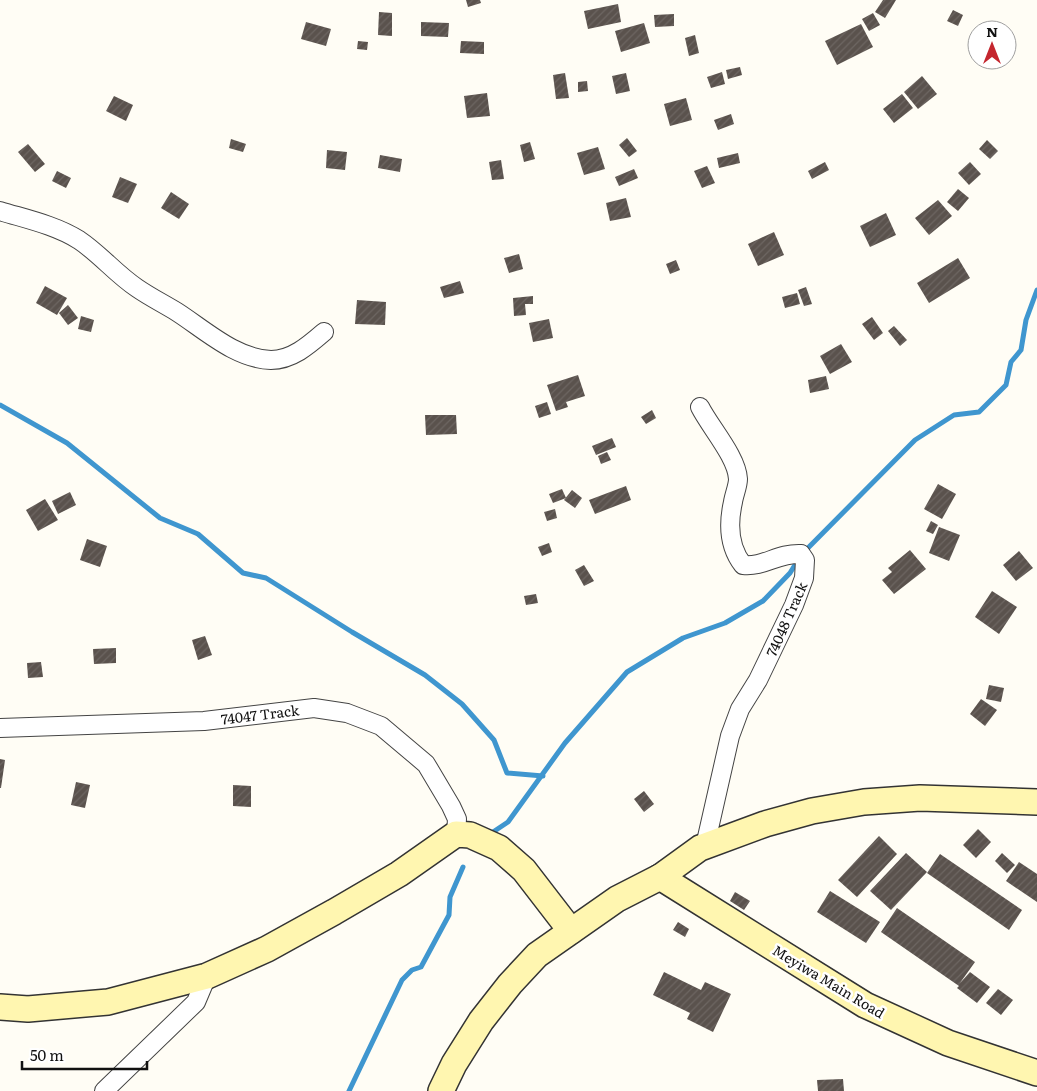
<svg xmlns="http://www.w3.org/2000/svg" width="1037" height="1091" font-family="Literata,serif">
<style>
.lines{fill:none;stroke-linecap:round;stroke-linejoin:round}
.stream{stroke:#3f96cf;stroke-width:5}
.building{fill:url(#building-hatch)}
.street-casing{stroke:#444;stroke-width:20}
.secondary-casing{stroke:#333;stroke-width:28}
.street{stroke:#fff;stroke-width:18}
.secondary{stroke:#fff6b0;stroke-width:25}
.labels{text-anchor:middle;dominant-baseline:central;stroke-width:5;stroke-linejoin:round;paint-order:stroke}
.street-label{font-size:14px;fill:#111;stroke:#fff}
</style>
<defs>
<pattern id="building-hatch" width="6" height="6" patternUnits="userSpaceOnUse" patternTransform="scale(1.25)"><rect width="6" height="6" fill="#5a524d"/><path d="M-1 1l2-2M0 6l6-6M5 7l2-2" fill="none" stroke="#6d6662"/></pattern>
</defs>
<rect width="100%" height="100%" fill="#fffdf5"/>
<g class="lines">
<g class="stream">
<path d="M 0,405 L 67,443 L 160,518 L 198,534 L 243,573 L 266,578 L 352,632 L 425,675 L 462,704 L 494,740 L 507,773 L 543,776"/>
<path d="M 803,553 L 915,440 L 954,415 L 979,412 L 1006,385 L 1011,362 L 1021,350 L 1026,320 L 1037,290"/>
<path d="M 490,834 L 508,822 L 565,743 L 627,672 L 683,638 L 725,623 L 763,601 L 790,573 L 798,560"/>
<path d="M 349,1091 L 402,980 L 412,970 L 421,967 L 449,915 L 450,897 L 463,867"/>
</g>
</g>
<g class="building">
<path d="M 466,0 L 480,0 L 481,3 L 468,7 Z"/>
<path d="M 883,0 L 896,0 L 885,18 L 875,12 Z"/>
<path d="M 618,4 L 621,22 L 588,29 L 584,11 Z"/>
<path d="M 953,10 L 963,15 L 958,26 L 947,21 Z"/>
<path d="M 379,12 L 392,13 L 392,36 L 378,35 Z"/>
<path d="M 873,13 L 880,25 L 869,31 L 862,19 Z"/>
<path d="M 674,14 L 674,26 L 655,27 L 654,15 Z"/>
<path d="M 306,22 L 331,29 L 326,46 L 301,39 Z"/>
<path d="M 421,22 L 449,23 L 448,37 L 421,36 Z"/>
<path d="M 644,23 L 650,43 L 621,52 L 615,31 Z"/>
<path d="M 861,24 L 873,47 L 837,65 L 825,41 Z"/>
<path d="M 695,35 L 699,53 L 689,56 L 685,38 Z"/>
<path d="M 358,41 L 368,42 L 367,50 L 357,49 Z"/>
<path d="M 461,41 L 484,42 L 484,54 L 460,53 Z"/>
<path d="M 740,67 L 742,75 L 728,79 L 726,70 Z"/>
<path d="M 722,72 L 725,84 L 711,88 L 707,77 Z"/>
<path d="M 565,73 L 569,98 L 556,99 L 553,75 Z"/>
<path d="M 626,73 L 630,91 L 616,94 L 612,76 Z"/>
<path d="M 922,76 L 937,94 L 918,109 L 904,92 Z"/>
<path d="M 587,81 L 588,91 L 578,92 L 578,82 Z"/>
<path d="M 487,93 L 490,116 L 467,118 L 464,96 Z"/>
<path d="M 902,94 L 913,108 L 894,123 L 883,109 Z"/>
<path d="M 114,96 L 133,105 L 126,121 L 106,111 Z"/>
<path d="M 686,98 L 692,120 L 670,126 L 664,104 Z"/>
<path d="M 731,114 L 734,124 L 718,130 L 714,120 Z"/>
<path d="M 627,138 L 637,151 L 629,157 L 619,145 Z"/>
<path d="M 231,139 L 246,144 L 243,152 L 229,148 Z"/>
<path d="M 987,140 L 998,151 L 990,159 L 979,149 Z"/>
<path d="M 530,142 L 535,159 L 524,162 L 520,145 Z"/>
<path d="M 28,144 L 45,164 L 35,172 L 18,152 Z"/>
<path d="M 598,147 L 605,169 L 584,175 L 577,153 Z"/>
<path d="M 327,150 L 347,152 L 345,170 L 326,168 Z"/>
<path d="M 738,153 L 740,163 L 719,168 L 717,158 Z"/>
<path d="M 380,155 L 402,159 L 400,172 L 378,168 Z"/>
<path d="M 501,160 L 504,179 L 492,180 L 489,162 Z"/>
<path d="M 825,162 L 829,170 L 812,179 L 808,171 Z"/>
<path d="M 970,162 L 981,174 L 969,185 L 958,173 Z"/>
<path d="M 707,166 L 715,183 L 702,188 L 694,171 Z"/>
<path d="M 634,169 L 638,178 L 619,186 L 615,177 Z"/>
<path d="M 57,171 L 71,178 L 66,188 L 52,181 Z"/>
<path d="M 120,177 L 137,184 L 128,203 L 112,197 Z"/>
<path d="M 958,189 L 969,198 L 958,211 L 947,202 Z"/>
<path d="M 171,192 L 189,204 L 179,219 L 161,208 Z"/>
<path d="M 626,198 L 631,217 L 610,221 L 606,203 Z"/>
<path d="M 938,200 L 952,216 L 929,235 L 915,218 Z"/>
<path d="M 886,213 L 896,235 L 870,247 L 860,226 Z"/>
<path d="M 774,232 L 784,255 L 758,266 L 748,244 Z"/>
<path d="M 519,254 L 523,269 L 509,273 L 504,258 Z"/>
<path d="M 958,258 L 970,278 L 929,303 L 917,283 Z"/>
<path d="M 676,260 L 680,270 L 670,274 L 666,264 Z"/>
<path d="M 460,281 L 464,293 L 444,298 L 440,287 Z"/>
<path d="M 45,286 L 67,298 L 57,315 L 36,303 Z"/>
<path d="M 806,287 L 812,304 L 804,306 L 798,290 Z"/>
<path d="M 797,293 L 800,304 L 785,308 L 782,297 Z"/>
<path d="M 533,296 L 533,304 L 525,304 L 526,315 L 514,316 L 513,298 Z"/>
<path d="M 357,300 L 386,302 L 385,325 L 355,324 Z"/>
<path d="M 68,305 L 78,318 L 68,325 L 59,313 Z"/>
<path d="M 81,316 L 94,320 L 91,332 L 78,329 Z"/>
<path d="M 872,317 L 883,333 L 874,340 L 862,324 Z"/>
<path d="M 549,319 L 553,338 L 533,342 L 529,323 Z"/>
<path d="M 894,326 L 907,340 L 900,346 L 888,331 Z"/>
<path d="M 841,344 L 852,362 L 830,374 L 820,356 Z"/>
<path d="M 578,375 L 585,396 L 566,402 L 568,407 L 556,411 L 547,385 Z"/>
<path d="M 826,376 L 829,389 L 810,393 L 808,380 Z"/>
<path d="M 547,402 L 551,414 L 539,418 L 535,406 Z"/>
<path d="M 652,410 L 656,418 L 646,424 L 641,417 Z"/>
<path d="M 425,415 L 456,415 L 457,434 L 426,435 Z"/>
<path d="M 612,438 L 616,447 L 596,455 L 592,446 Z"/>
<path d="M 607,452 L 611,460 L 601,464 L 598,456 Z"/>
<path d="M 938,484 L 956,494 L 942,519 L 924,509 Z"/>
<path d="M 626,486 L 631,500 L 595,514 L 589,500 Z"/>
<path d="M 562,489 L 566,498 L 553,503 L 549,494 Z"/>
<path d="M 572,490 L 582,498 L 575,508 L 564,500 Z"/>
<path d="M 70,492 L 76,505 L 58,514 L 52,501 Z"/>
<path d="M 45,499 L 58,520 L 38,531 L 26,510 Z"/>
<path d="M 555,509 L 557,518 L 547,521 L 544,512 Z"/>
<path d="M 931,521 L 938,525 L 933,534 L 926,531 Z"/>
<path d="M 939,527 L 960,535 L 949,561 L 929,553 Z"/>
<path d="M 87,539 L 107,546 L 100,567 L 80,560 Z"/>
<path d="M 549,543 L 552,552 L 542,556 L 538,547 Z"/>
<path d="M 910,550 L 926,569 L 894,594 L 882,580 L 892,572 L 888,568 Z"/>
<path d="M 1019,551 L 1033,568 L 1016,581 L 1003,565 Z"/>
<path d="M 584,565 L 594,581 L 584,586 L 575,570 Z"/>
<path d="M 992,591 L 1017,607 L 999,634 L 975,617 Z"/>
<path d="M 536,594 L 538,603 L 526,605 L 524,596 Z"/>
<path d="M 205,636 L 212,655 L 198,660 L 192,640 Z"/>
<path d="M 116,648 L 116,663 L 94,664 L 93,649 Z"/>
<path d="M 41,662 L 43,677 L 28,678 L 27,663 Z"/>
<path d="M 989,685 L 1004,688 L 1001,702 L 986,699 Z"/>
<path d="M 981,699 L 997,710 L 985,726 L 970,714 Z"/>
<path d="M 0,759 L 5,760 L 1,788 L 0,788 Z"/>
<path d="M 76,782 L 90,785 L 85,808 L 71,805 Z"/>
<path d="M 233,785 L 251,786 L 251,807 L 233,806 Z"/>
<path d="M 644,791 L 654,804 L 644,812 L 634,799 Z"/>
<path d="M 978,829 L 991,842 L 976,858 L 963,845 Z"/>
<path d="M 879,836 L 897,854 L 857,897 L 838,880 Z"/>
<path d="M 906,853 L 927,872 L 891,910 L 870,891 Z"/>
<path d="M 1002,853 L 1015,865 L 1007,873 L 995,861 Z"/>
<path d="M 940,854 L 1022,910 L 1009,930 L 927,873 Z"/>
<path d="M 1019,862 L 1037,874 L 1037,902 L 1006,881 Z"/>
<path d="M 830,891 L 880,922 L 866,943 L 817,912 Z"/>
<path d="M 735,892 L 750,901 L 744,910 L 730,901 Z"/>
<path d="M 897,908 L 975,962 L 960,983 L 970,972 L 990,987 L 977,1003 L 957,988 L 959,986 L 881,932 Z"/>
<path d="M 678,922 L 689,929 L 685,937 L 673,930 Z"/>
<path d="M 664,972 L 701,990 L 705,982 L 731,994 L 713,1032 L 687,1019 L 690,1013 L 653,995 Z"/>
<path d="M 998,989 L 1013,1000 L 1001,1015 L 986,1003 Z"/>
<path d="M 843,1079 L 844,1091 L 818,1091 L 817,1080 Z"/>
</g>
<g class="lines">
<g class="street-casing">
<g id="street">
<path d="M 0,211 C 26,219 55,225 79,240 C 100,254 116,274 137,288 C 150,297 164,304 177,312 C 205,330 236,359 271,360 C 292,360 309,345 324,332"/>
<path d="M 700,407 C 710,427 737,457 738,479 C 738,486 734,495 733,502 C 728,524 729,547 743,565 C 765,567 777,553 801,554 L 805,560 L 804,578 L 794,605 L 758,680 L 740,709 L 730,736 L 705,846"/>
<path d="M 0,728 L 204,721 L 314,708 L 347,713 L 381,726 L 426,764 L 451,806 L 457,819 L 456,834"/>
<path d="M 104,1091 L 196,1002 L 207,976"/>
</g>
</g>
<g class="secondary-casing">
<g id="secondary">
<path d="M 660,877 L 865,1005 L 948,1043 L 1037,1073"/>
<path d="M 0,1007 L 28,1009 L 108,1002 L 207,976 L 267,949 L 334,912 L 399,874 L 456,834 L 470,835 L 499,848 L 524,870 L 571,931"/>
<path d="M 441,1091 L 454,1064 L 481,1021 L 510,984 L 537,955 L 617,899 L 660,877 L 700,848 L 765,824 L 812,811 L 864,802 L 920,798 L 1037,802"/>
</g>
</g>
<use href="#street" class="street"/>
<use href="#secondary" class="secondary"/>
</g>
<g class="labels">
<g class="street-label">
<text transform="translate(786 619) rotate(-66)">74048 Track</text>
<text transform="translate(260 714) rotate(-7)">74047 Track</text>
<text transform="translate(829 981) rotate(31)">Meyiwa Main Road</text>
</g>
</g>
<g transform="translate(992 45)"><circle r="24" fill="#ffffff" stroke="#a0a0a0"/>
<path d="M0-4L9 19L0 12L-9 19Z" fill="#c4262e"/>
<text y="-8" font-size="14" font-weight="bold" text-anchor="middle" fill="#111111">N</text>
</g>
<path d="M22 1061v8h125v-8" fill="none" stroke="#111111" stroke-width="2.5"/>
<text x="30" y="1061" font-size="15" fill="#111111" stroke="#ffffff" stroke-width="4" paint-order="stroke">50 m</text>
</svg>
